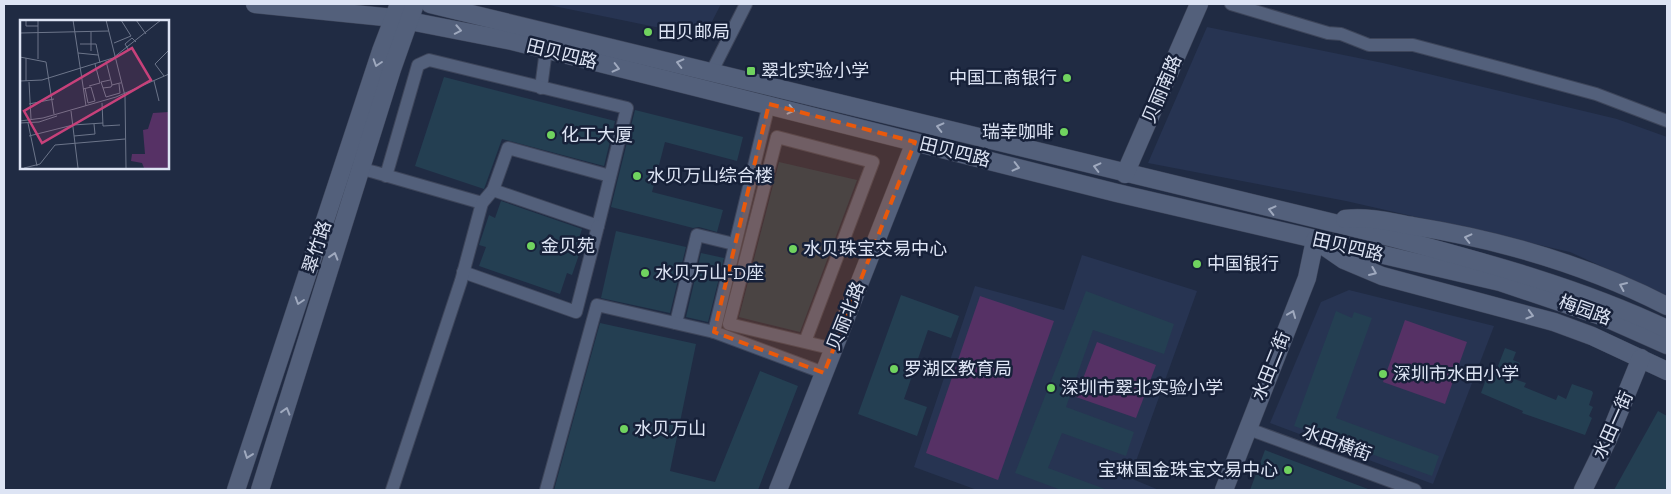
<svg xmlns="http://www.w3.org/2000/svg" width="1671" height="494" font-family="'Zilla Slab','Noto Sans SC',serif">
<style>
.built{fill:#273452}
.green{fill:#563165}
.building{fill:#243f52}
.lines{fill:none;stroke-linecap:round;stroke-linejoin:round}
.street-casing{stroke:#3d455a;stroke-width:14}
.secondary-casing{stroke:#3d455a;stroke-width:19}
.street{stroke:#53607b;stroke-width:12}
.secondary{stroke:#53607b;stroke-width:18}
.oneway{stroke:#9fa9be}
.marked{fill:#e8590c;fill-opacity:0.2;stroke:#e8590c;stroke-width:4;stroke-dasharray:10 6;stroke-linejoin:round}
.poi-dot{fill:#70d35f;stroke:#172139;stroke-width:2}
.labels{text-anchor:middle;dominant-baseline:central;stroke-width:5;stroke-linejoin:round;paint-order:stroke}
.poi-label{font-size:18px;fill:#dde4f4;stroke:#172139;text-anchor:start}
.street-label{font-size:18px;fill:#dde4f4;stroke:#172139}
.inset-road{fill:none;stroke:#6c758a;stroke-width:1}
.view{fill:#c7417a;fill-opacity:0.15;stroke:#c7417a;stroke-width:2.5}
.inset-edge{fill:none;stroke:#dde4f4;stroke-width:2.5}
</style>
<rect width="100%" height="100%" fill="#202b43"/>
<g class="built">
<path d="M 544,4 L 721,4 L 704,37 Z"/>
<path d="M 1207,27 L 1383,63 L 1617,119 L 1667,137 L 1667,296 L 1570,252 L 1346,201 L 1148,163 Z"/>
<path d="M 1082,255 L 1197,291 L 1130,478 L 1159,490 L 977,490 L 914,467 L 975,286 L 1064,310 Z"/>
<path d="M 1349,290 L 1494,326 L 1433,484 L 1270,423 L 1321,302 Z"/>
</g>
<g class="green">
<path d="M 980,296 L 1054,321 L 998,480 L 926,453 Z"/>
<path d="M 1405,320 L 1467,342 L 1445,404 L 1383,382 Z"/>
<path d="M 1097,342 L 1156,365 L 1136,418 L 1076,397 Z"/>
</g>
<g class="building">
<path d="M 444,77 L 615,121 L 604,166 L 502,139 L 484,189 L 415,166 Z"/>
<path d="M 635,110 L 743,137 L 737,161 L 665,142 L 652,192 L 723,210 L 717,232 L 699,227 L 693,228 L 611,207 Z"/>
<path d="M 779,162 L 857,180 L 800,332 L 739,317 Z"/>
<path d="M 501,201 L 582,229 L 577,244 L 582,246 L 572,275 L 567,273 L 560,294 L 479,266 L 486,247 L 479,245 L 489,215 L 495,218 Z"/>
<path d="M 616,231 L 686,247 L 670,313 L 601,298 Z"/>
<path d="M 701,253 L 724,258 L 708,322 L 686,317 Z"/>
<path d="M 1086,291 L 1174,324 L 1164,354 L 1093,330 L 1066,407 L 1134,432 L 1126,456 L 1062,433 L 1048,468 L 1105,489 L 1061,490 L 1015,473 Z"/>
<path d="M 901,295 L 959,316 L 951,338 L 928,330 L 904,399 L 927,407 L 917,436 L 858,414 Z"/>
<path d="M 1336,311 L 1352,318 L 1354,312 L 1372,318 L 1336,418 L 1439,456 L 1432,476 L 1294,426 Z"/>
<path d="M 600,323 L 696,344 L 670,471 L 715,482 L 760,371 L 798,386 L 758,490 L 554,490 Z"/>
<path d="M 1505,348 L 1516,352 L 1513,360 L 1520,363 L 1514,379 L 1526,383 L 1524,387 L 1556,400 L 1558,395 L 1566,399 L 1572,384 L 1592,391 L 1593,393 L 1589,405 L 1593,407 L 1589,416 L 1592,418 L 1585,435 L 1522,413 L 1523,411 L 1481,393 L 1490,368 L 1496,371 Z"/>
<path d="M 1658,411 L 1667,416 L 1667,490 L 1614,490 Z"/>
<path d="M 1265,450 L 1368,489 L 1368,490 L 1250,490 Z"/>
</g>
<g class="lines">
<g class="street-casing">
<g id="street">
<path d="M 1231,4 L 1328,33 L 1341,34 L 1369,45 L 1413,45 L 1504,69 L 1596,94 L 1667,121"/>
<path d="M 712,71 L 746,4"/>
<path d="M 541,88 L 546,50"/>
<path d="M 362,169 L 374,172 L 482,203 L 493,190 L 598,226 L 627,108 L 429,60 L 418,65 L 386,176"/>
<path d="M 493,190 L 508,148 L 610,176"/>
<path d="M 463,272 L 576,312 L 598,226"/>
<path d="M 676,323 L 697,235 L 734,244"/>
<path d="M 714,332 L 769,104"/>
<path d="M 805,342 L 873,162 L 777,137 L 729,324 L 834,349"/>
<path d="M 1246,428 L 1415,490"/>
<path d="M 392,490 L 461,281 L 482,203"/>
<path d="M 546,490 L 597,305 L 714,332 L 824,373"/>
</g>
</g>
<g class="secondary-casing">
<g id="secondary">
<path d="M 255,4 L 394,18 L 512,41 L 1117,193 L 1500,282 L 1604,317 L 1667,345"/>
<path d="M 430,4 L 1371,232 C 1472,259 1572,284 1667,329"/>
<path d="M 1125,174 L 1199,4"/>
<path d="M 1345,219 C 1367,216 1391,222 1413,226 C 1500,240 1589,266 1667,306"/>
<path d="M 236,490 L 381,51 L 399,4"/>
<path d="M 260,490 L 392,69 L 415,4"/>
<path d="M 778,490 L 915,142"/>
<path d="M 1224,490 L 1307,278 L 1315,240 L 1344,260 L 1382,276 L 1554,322 L 1592,336 L 1667,371"/>
<path d="M 1583,490 L 1608,439 L 1641,358"/>
</g>
</g>
<use href="#street" class="street"/>
<use href="#secondary" class="secondary"/>
</g>
<defs><path id="oneway-chevron" d="M-2-3.5L2.5 0L-2 3.5" fill="none" stroke-width="1.6" stroke-linecap="round" stroke-linejoin="round" transform="scale(1.25)"/></defs>
<g class="oneway">
<use href="#oneway-chevron" transform="translate(458 30) rotate(11)"/>
<use href="#oneway-chevron" transform="translate(377 63) rotate(108)"/>
<use href="#oneway-chevron" transform="translate(680 63) rotate(-166)"/>
<use href="#oneway-chevron" transform="translate(616 68) rotate(14)"/>
<use href="#oneway-chevron" transform="translate(791 110) rotate(14)"/>
<use href="#oneway-chevron" transform="translate(940 127) rotate(-166)"/>
<use href="#oneway-chevron" transform="translate(1016 167) rotate(14)"/>
<use href="#oneway-chevron" transform="translate(1097 167) rotate(-166)"/>
<use href="#oneway-chevron" transform="translate(1272 210) rotate(-166)"/>
<use href="#oneway-chevron" transform="translate(1468 238) rotate(-166)"/>
<use href="#oneway-chevron" transform="translate(334 256) rotate(-73)"/>
<use href="#oneway-chevron" transform="translate(1373 272) rotate(23)"/>
<use href="#oneway-chevron" transform="translate(1623 286) rotate(-156)"/>
<use href="#oneway-chevron" transform="translate(299 301) rotate(108)"/>
<use href="#oneway-chevron" transform="translate(1292 314) rotate(-68)"/>
<use href="#oneway-chevron" transform="translate(1530 315) rotate(16)"/>
<use href="#oneway-chevron" transform="translate(286 411) rotate(-73)"/>
<use href="#oneway-chevron" transform="translate(248 455) rotate(110)"/>
</g>
<path class="marked" d="M 769,104 L 915,142 L 824,373 L 714,332 Z"/>
<g class="poi-dot">
<circle cx="648" cy="32" r="5"/>
<rect x="746" y="66" width="10" height="10" rx="2.5"/>
<circle cx="1067" cy="78" r="5"/>
<circle cx="1064" cy="132" r="5"/>
<circle cx="551" cy="135" r="5"/>
<circle cx="637" cy="176" r="5"/>
<circle cx="531" cy="246" r="5"/>
<circle cx="793" cy="249" r="5"/>
<circle cx="1197" cy="264" r="5"/>
<circle cx="645" cy="273" r="5"/>
<circle cx="894" cy="369" r="5"/>
<circle cx="1383" cy="374" r="5"/>
<circle cx="1051" cy="388" r="5"/>
<circle cx="624" cy="429" r="5"/>
<circle cx="1288" cy="470" r="5"/>
</g>
<g class="labels">
<g class="poi-label">
<text x="658" y="32">田贝邮局</text>
<text x="761" y="71">翠北实验小学</text>
<text x="1057" y="78" text-anchor="end">中国工商银行</text>
<text x="1054" y="132" text-anchor="end">瑞幸咖啡</text>
<text x="561" y="135">化工大厦</text>
<text x="647" y="176">水贝万山综合楼</text>
<text x="541" y="246">金贝苑</text>
<text x="803" y="249">水贝珠宝交易中心</text>
<text x="1207" y="264">中国银行</text>
<text x="655" y="273">水贝万山-D座</text>
<text x="904" y="369">罗湖区教育局</text>
<text x="1393" y="374">深圳市水田小学</text>
<text x="1061" y="388">深圳市翠北实验小学</text>
<text x="634" y="429">水贝万山</text>
<text x="1278" y="470" text-anchor="end">宝琳国金珠宝文易中心</text>
</g>
<g class="street-label">
<text transform="translate(562 54) rotate(14)">田贝四路</text>
<text transform="translate(1162 89) rotate(-67)">贝丽南路</text>
<text transform="translate(955 152) rotate(14)">田贝四路</text>
<text transform="translate(317 247) rotate(-72)">翠竹路</text>
<text transform="translate(1348 247) rotate(13)">田贝四路</text>
<text transform="translate(1585 310) rotate(20)">梅园路</text>
<text transform="translate(846 316) rotate(-68)">贝丽北路</text>
<text transform="translate(1271 366) rotate(-68)">水田二街</text>
<text transform="translate(1613 425) rotate(-66)">水田一街</text>
<text transform="translate(1337 443) rotate(20)">水田横街</text>
</g>
</g>
<g transform="translate(20 20)">
<rect width="149" height="149" fill="#202b43"/>
<path d="M 149,92 L 149,148 L 124,148 L 122,143 L 111,141 L 112,134 L 125,134 L 123,110 L 128,109 L 133,93 Z" fill="#563165"/>
<path class="inset-road" d="M 6,0 L 6,6 L 18,6M 18,0 L 18,39M 53,0 L 66,86M 86,0 L 105,76 L 106,148M 116,0 L 126,14M 71,12 L 71,31M 0,13 L 89,11M 94,23 L 111,16 L 101,0M 60,24 L 76,24 L 80,43M 108,29 L 105,24 L 112,18 L 116,22M 58,33 L 78,35M 0,37 L 26,42 L 34,94M 86,41 L 92,65M 144,56 L 135,44 L 149,30M 0,61 L 22,60 L 93,38 L 141,0M 6,61 L 6,38M 134,61 L 139,81M 9,62 L 11,99M 99,64 L 100,73 L 86,77 L 83,68 L 91,67 L 92,65 L 100,63 L 101,63M 69,66 L 80,63 L 75,44M 83,68 L 81,62 L 90,60M 63,69 L 71,67 L 75,81 L 68,83 L 65,68M 82,83 L 83,106 L 100,105M 9,84 L 34,79M 51,91 L 58,148M 0,101 L 23,98 L 96,77 L 149,54M 0,103 L 19,102 L 37,96M 8,103 L 17,146M 9,116 L 53,105 L 83,103M 54,116 L 75,114 L 74,104M 4,148 L 20,144 L 35,125 L 105,119"/>
<path class="view" d="M 112,28 L 131,60 L 22,123 L 4,91 Z"/>
<rect width="149" height="149" class="inset-edge"/>
</g>
<rect width="1671" height="494" fill="none" stroke="#dde4f4" stroke-width="10"/>
</svg>
